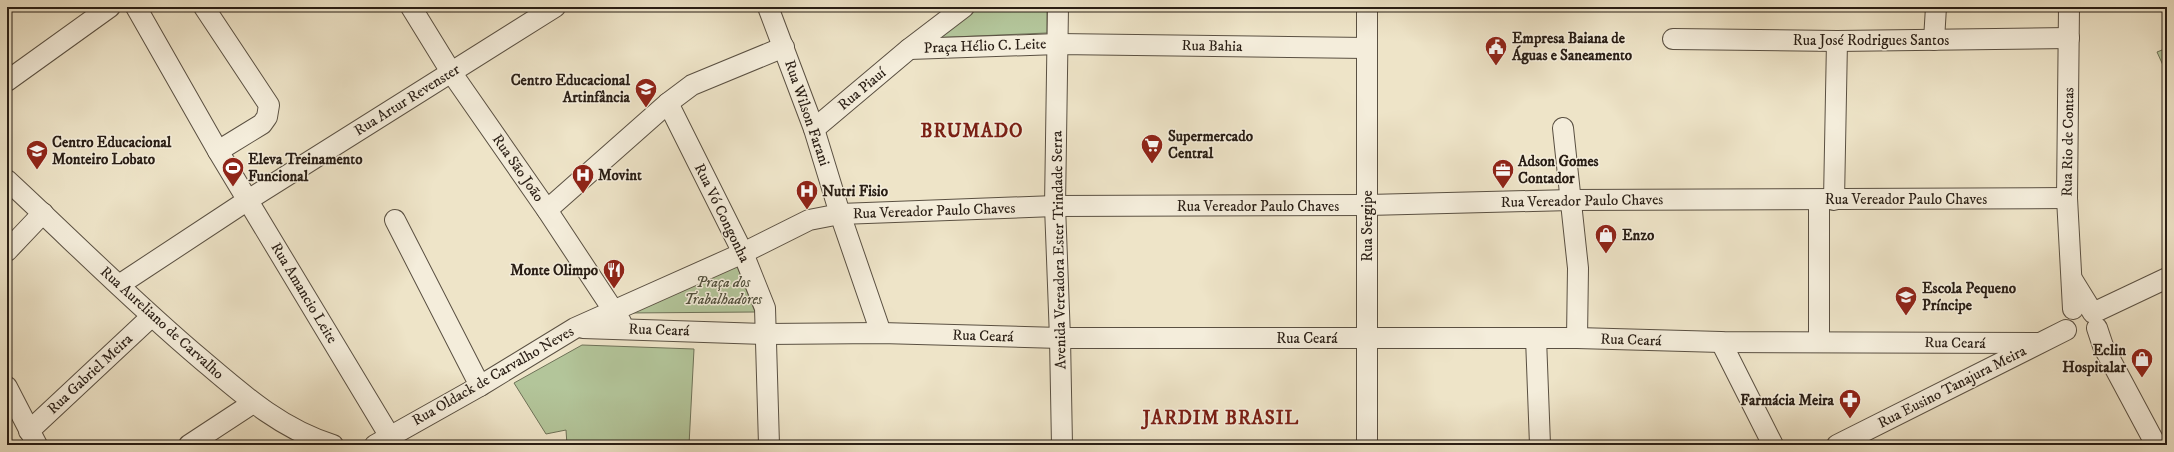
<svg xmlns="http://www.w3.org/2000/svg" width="2174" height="452" font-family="'IM FELL DW Pica',serif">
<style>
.green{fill:#b3c59a;stroke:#6e7258}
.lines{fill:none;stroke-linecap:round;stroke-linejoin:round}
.minor-casing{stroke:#5a5042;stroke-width:22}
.minor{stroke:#f4eddb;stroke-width:20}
.labels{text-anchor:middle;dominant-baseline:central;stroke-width:3;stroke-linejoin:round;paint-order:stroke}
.poi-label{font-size:15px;font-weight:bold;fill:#291e15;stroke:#f4eddb;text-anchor:start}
.street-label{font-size:15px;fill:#291e15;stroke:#f4eddb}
.park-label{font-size:15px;font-style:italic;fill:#52503d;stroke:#f4eddb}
.district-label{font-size:19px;font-weight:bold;letter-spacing:1px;fill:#7a1f14;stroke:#f4eddb}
</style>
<rect width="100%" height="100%" fill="#eee4c8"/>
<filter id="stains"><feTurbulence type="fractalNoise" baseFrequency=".005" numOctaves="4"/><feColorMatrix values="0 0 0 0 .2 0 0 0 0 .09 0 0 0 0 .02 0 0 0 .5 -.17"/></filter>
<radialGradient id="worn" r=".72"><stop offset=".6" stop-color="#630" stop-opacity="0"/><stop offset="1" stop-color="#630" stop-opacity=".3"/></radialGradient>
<g class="green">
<path d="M 972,7 L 1047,7 L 1047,33 L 929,38 Z"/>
<path d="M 2167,48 L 2167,74 L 2157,52 Z"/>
<path d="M 735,261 L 755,312 L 628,313 Z"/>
<path d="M 582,345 L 694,349 L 689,445 L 567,445 L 566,430 L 546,434 L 514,383 Z"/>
</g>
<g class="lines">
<g class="minor-casing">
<g id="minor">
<path d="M 136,7 L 218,151 L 395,445"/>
<path d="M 204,7 L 269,105 L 267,117 L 262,124 L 218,151"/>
<path d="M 411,7 L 451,72 L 547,210 L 621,322"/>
<path d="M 768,7 L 814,129 L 840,214 L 881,333"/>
<path d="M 1058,7 L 1055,206 L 1060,338 L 1062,445"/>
<path d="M 2069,7 L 2067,198 L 2073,309"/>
<path d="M 1673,39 L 1837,41 L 2069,38"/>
<path d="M 1934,40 L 1936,7"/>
<path d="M 909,49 L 1058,44 L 1366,48"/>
<path d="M 7,81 L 110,7"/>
<path d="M 668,103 L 743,253 L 765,308 L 769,445"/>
<path d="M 1563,128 L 1578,268 L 1577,338"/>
<path d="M 814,129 L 909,49 L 964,7"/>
<path d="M 7,180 C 72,240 134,303 202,360 C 243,395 281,429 333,445"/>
<path d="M 1834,200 L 1837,41"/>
<path d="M 547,210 L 668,103 L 692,85 L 784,47"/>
<path d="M 395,220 L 480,386"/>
<path d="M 7,251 L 43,213"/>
<path d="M 2072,279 L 2093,313 L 2167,278"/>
<path d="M 119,285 L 248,200 L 555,7"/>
<path d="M 583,328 L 767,334 L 881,333 L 1060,338 L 1577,338 L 1721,342 L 2039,343"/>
<path d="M 2097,328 L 2103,346 L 2156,445"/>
<path d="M 1536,338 L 1540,445"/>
<path d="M 1819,341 L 1819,200"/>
<path d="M 1721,342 L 1773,445"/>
<path d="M 7,387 L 37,445"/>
<path d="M 29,431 L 151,317"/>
<path d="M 189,445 L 253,403"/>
<path d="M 375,445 L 480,386 L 575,328 L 743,253 L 809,220 L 840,214 L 1055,206 L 1368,205 L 1571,200 L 2067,198"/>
<path d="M 1367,445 L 1367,7"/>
<path d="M 1837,445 L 2066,330"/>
</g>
</g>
<use href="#minor" class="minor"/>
</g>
<defs>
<g id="civic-pin" transform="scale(1.15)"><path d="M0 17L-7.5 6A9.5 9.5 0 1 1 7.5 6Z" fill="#8f2418" stroke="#f4eddb"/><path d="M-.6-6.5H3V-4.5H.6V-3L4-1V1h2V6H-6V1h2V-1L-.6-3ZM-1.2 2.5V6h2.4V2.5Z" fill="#fff"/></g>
<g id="school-pin" transform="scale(1.15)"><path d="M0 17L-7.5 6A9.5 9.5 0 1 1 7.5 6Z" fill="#8f2418" stroke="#f4eddb"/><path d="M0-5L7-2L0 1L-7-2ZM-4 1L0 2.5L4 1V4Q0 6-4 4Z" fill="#fff"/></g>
<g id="supermarket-pin" transform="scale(1.15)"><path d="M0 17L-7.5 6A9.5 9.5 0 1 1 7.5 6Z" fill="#8f2418" stroke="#f4eddb"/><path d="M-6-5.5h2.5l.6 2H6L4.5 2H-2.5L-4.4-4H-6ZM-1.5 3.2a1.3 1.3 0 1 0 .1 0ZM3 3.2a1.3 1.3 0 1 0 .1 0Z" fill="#fff"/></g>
<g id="stadium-pin" transform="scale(1.15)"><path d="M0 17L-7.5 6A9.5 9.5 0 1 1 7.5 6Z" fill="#8f2418" stroke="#f4eddb"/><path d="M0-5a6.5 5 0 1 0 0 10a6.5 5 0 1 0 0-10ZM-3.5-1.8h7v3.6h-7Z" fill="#fff"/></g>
<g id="office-pin" transform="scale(1.15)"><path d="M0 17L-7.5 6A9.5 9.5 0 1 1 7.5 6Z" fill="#8f2418" stroke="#f4eddb"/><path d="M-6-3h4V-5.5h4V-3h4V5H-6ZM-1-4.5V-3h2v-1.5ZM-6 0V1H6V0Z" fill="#fff"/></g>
<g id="hospital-pin" transform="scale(1.15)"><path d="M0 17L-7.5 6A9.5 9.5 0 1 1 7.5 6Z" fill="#8f2418" stroke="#f4eddb"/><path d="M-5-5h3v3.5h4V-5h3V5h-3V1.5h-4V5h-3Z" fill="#fff"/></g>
<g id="shop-pin" transform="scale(1.15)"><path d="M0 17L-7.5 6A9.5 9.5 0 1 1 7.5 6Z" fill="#8f2418" stroke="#f4eddb"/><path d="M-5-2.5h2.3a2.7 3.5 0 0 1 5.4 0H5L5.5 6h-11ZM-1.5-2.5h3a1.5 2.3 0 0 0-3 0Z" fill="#fff"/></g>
<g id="restaurant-pin" transform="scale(1.15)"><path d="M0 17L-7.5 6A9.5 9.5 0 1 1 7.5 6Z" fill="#8f2418" stroke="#f4eddb"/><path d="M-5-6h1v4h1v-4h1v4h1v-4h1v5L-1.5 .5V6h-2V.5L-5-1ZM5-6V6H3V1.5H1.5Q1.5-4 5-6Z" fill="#fff"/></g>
<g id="pharmacy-pin" transform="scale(1.15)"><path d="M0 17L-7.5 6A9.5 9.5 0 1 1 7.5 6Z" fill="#8f2418" stroke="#f4eddb"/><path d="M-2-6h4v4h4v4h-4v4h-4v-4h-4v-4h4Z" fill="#fff"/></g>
</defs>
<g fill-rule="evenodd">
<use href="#civic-pin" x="1496" y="47"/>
<use href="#school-pin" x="646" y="89"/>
<use href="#supermarket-pin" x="1152" y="145"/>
<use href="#school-pin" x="37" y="151"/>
<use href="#stadium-pin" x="233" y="168"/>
<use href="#office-pin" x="1503" y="170"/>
<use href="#hospital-pin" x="583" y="175"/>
<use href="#hospital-pin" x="807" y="191"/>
<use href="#shop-pin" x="1606" y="235"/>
<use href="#restaurant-pin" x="614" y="270"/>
<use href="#school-pin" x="1906" y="297"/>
<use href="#shop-pin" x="2142" y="359"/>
<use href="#pharmacy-pin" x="1850" y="400"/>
</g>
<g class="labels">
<g class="poi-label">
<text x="1512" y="38">Empresa Baiana de<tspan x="1512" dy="17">Águas e Saneamento</tspan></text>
<text x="630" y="80" text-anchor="end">Centro Educacional<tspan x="630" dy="17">Artinfância</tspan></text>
<text x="1168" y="136">Supermercado<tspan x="1168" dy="17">Central</tspan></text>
<text x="52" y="142">Centro Educacional<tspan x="52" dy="17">Monteiro Lobato</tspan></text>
<text x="248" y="159">Eleva Treinamento<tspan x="248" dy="17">Funcional</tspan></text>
<text x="1518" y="161">Adson Gomes<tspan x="1518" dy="17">Contador</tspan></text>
<text x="598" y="175">Movint</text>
<text x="822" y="191">Nutri Fisio</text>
<text x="1622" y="235">Enzo</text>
<text x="598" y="270" text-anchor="end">Monte Olimpo</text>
<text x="1922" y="288">Escola Pequeno<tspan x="1922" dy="17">Príncipe</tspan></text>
<text x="2126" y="350" text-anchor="end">Eclin<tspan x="2126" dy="17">Hospitalar</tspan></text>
<text x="1834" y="400" text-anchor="end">Farmácia Meira</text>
</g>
<g class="street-label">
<text x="1871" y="40">Rua José Rodrigues Santos</text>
<text transform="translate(985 46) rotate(-2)">Praça Hélio C. Leite</text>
<text transform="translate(1212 46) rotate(1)">Rua Bahia</text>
<text transform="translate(862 89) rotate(-40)">Rua Piauí</text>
<text transform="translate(407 100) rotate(-32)">Rua Artur Revenster</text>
<text transform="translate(807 113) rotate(71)">Rua Wilson Farani</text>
<text transform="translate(2068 142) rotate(-89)">Rua Rio de Contas</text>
<text transform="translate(518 168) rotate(55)">Rua São João</text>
<text x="1906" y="199">Rua Vereador Paulo Chaves</text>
<text transform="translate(1582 201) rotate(-1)">Rua Vereador Paulo Chaves</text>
<text x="1258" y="206">Rua Vereador Paulo Chaves</text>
<text transform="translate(934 211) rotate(-2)">Rua Vereador Paulo Chaves</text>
<text transform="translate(722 213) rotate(64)">Rua Vó Congonha</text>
<text transform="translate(1367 226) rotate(-90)">Rua Sergipe</text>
<text transform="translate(1059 250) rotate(-91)">Avenida Vereadora Ester Trindade Serra</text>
<text transform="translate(304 293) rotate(59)">Rua Amancio Leite</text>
<text transform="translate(162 323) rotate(42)">Rua Aureliano de Carvalho</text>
<text transform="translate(659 330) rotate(2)">Rua Ceará</text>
<text transform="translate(983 336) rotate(2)">Rua Ceará</text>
<text x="1307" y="338">Rua Ceará</text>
<text transform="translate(1631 340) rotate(2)">Rua Ceará</text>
<text transform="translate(1955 343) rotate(1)">Rua Ceará</text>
<text transform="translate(90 374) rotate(-43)">Rua Gabriel Meira</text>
<text transform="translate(493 376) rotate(-30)">Rua Oldack de Carvalho Neves</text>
<text transform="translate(1952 387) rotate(-27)">Rua Eusino Tanajura Meira</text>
</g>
<g class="park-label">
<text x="723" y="282">Praça dos<tspan x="723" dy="17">Trabalhadores</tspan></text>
</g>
<g class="district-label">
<text x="972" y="131">BRUMADO</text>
<text x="1221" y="418">JARDIM BRASIL</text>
</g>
</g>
<rect width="2174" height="452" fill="none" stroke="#eee4c8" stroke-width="24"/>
<rect x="8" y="8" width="2158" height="436" fill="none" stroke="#291e15" stroke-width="2"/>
<rect x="12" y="12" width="2150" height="428" fill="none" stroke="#291e15"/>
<rect width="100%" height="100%" filter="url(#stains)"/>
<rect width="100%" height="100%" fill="url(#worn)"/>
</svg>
